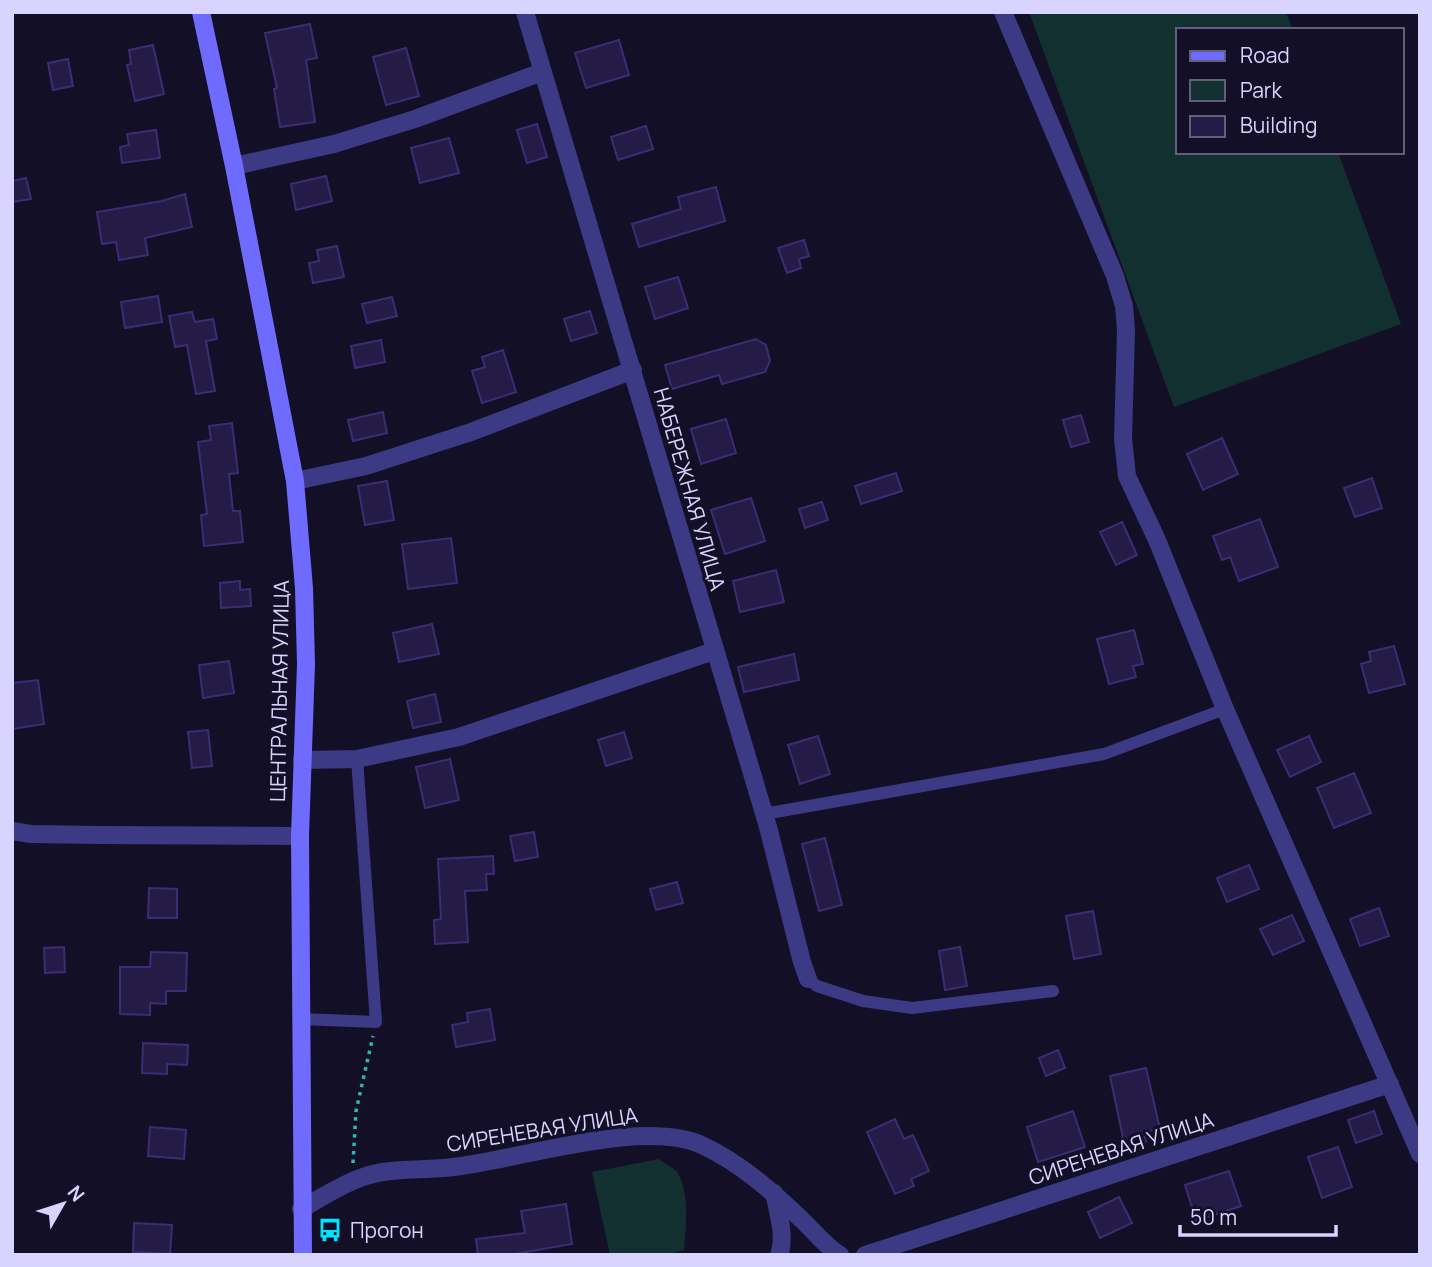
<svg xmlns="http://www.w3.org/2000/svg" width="1432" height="1267" font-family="Manrope,sans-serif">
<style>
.green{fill:#12302f}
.building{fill:#241b47;stroke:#3b2d73;stroke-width:2}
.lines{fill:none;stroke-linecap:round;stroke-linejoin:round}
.path{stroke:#2fb8b0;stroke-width:3.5;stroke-dasharray:3.5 5;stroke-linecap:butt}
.service{stroke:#3d3a85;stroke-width:12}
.minor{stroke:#3d3a85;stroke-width:18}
.secondary{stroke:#6f6bff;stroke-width:18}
.labels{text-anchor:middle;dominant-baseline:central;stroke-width:6;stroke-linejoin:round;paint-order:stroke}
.street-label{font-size:21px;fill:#d9d4ff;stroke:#130f26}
.poi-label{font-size:21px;fill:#d9d4ff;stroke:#130f26;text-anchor:start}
</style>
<rect width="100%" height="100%" fill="#130f26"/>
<g class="green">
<path d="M 1029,12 L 1286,12 L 1293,30 L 1178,30 L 1178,152 L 1338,152 L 1401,324 L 1174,407 Z"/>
<path d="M 659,1159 C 664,1163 673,1167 677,1172 C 690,1191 686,1228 684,1250 L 663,1255 L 610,1255 L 592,1172 Z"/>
</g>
<g class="building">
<path d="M 310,24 L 317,58 L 306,60 L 315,122 L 280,127 L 274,89 L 277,88 L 265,33 Z"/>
<path d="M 619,40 L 629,75 L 586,88 L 575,53 Z"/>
<path d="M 153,45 L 164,94 L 135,101 L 127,65 L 131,64 L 129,50 Z"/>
<path d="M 406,48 L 419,96 L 386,105 L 373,57 Z"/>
<path d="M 68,59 L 73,86 L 53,90 L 48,63 Z"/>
<path d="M 537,124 L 547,157 L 527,163 L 517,130 Z"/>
<path d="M 646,126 L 653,149 L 618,160 L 611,137 Z"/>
<path d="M 156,130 L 160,158 L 122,163 L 120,147 L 129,145 L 127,134 Z"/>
<path d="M 449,138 L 459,173 L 420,183 L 411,148 Z"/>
<path d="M 326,176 L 332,201 L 296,210 L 291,184 Z"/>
<path d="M 26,178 L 31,199 L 12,202 L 12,181 Z"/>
<path d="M 716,187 L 725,221 L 639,247 L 632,224 L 681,209 L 678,197 Z"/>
<path d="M 185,194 L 192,227 L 145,238 L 148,255 L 119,260 L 116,242 L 102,244 L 97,212 L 162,201 Z"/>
<path d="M 804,240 L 809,256 L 799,259 L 801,268 L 787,273 L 778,248 Z"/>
<path d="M 337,246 L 344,277 L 313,283 L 309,263 L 319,261 L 317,250 Z"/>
<path d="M 678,277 L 688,308 L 655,319 L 645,287 Z"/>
<path d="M 158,296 L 162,322 L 125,328 L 121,302 Z"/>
<path d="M 392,297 L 397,316 L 367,323 L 362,304 Z"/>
<path d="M 590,311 L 597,333 L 571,341 L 564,319 Z"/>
<path d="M 192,312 L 195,322 L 213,319 L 217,339 L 206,341 L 215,391 L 196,394 L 187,345 L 175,347 L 169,316 Z"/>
<path d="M 756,339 L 766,345 L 770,361 L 765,372 L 722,384 L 719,375 L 672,389 L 665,365 Z"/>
<path d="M 381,340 L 385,362 L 355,368 L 351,346 Z"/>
<path d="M 503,350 L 516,392 L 482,403 L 472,371 L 485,367 L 482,357 Z"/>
<path d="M 383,412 L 387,433 L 353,441 L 348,420 Z"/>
<path d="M 1081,415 L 1089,442 L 1071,447 L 1063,420 Z"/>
<path d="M 726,419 L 736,453 L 701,464 L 691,429 Z"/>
<path d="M 232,423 L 238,473 L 229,474 L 233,511 L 240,511 L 243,542 L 204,546 L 201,515 L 207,514 L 198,442 L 211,440 L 209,426 Z"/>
<path d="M 1222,438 L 1238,474 L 1203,490 L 1187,454 Z"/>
<path d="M 896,473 L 902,491 L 861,504 L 855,486 Z"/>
<path d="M 1372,478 L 1382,508 L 1355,517 L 1344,488 Z"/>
<path d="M 387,481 L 394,520 L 365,525 L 358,486 Z"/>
<path d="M 751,498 L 765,541 L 725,554 L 711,510 Z"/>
<path d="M 822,502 L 828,520 L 805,528 L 799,509 Z"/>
<path d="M 1260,519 L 1278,567 L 1239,581 L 1230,557 L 1222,560 L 1213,536 Z"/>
<path d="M 1122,522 L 1137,555 L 1116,565 L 1100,532 Z"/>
<path d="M 451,538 L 457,583 L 408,589 L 402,544 Z"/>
<path d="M 776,570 L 784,602 L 740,612 L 733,581 Z"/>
<path d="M 240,581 L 240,590 L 250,589 L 251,606 L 221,608 L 220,583 Z"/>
<path d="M 432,624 L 439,654 L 399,662 L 393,633 Z"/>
<path d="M 1134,630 L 1143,664 L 1133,666 L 1136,677 L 1109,684 L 1097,639 Z"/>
<path d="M 1394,646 L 1405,684 L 1369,693 L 1361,664 L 1371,661 L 1369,652 Z"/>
<path d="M 794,654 L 799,680 L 744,692 L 738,667 Z"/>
<path d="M 229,661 L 234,693 L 203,698 L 199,665 Z"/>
<path d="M 38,680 L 44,724 L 12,729 L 12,683 Z"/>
<path d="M 435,694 L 441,722 L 413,728 L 407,701 Z"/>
<path d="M 208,730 L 212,766 L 192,768 L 188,732 Z"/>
<path d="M 624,732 L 632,758 L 606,766 L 598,740 Z"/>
<path d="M 818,736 L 830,774 L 800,784 L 788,745 Z"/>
<path d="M 1309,736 L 1321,762 L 1290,777 L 1277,750 Z"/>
<path d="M 450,759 L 459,800 L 425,808 L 416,767 Z"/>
<path d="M 1354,773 L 1371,813 L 1334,828 L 1317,788 Z"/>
<path d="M 534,832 L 538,857 L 515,861 L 510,836 Z"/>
<path d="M 825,838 L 842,905 L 819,911 L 802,844 Z"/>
<path d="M 493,856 L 494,874 L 486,874 L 487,890 L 465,891 L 468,942 L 435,944 L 434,920 L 441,919 L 438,859 Z"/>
<path d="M 1249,865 L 1259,889 L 1227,902 L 1217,878 Z"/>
<path d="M 677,882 L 683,903 L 656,910 L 650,889 Z"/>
<path d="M 149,888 L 177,889 L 177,918 L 148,918 Z"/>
<path d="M 1379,908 L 1389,936 L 1360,946 L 1350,919 Z"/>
<path d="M 1093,911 L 1101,954 L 1074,959 L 1066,916 Z"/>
<path d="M 1292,915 L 1304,941 L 1273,955 L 1260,929 Z"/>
<path d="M 64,947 L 65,972 L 45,973 L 44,948 Z"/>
<path d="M 960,947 L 967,986 L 945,990 L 939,951 Z"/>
<path d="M 151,952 L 187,953 L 186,991 L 166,991 L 166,1004 L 150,1003 L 150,1015 L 120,1014 L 120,967 L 150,967 Z"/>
<path d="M 490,1009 L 495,1040 L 456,1047 L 452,1025 L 468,1022 L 467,1013 Z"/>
<path d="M 143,1043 L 188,1045 L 187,1065 L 167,1064 L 167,1074 L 142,1073 Z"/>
<path d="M 1058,1050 L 1065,1068 L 1046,1076 L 1039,1058 Z"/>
<path d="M 1146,1068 L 1160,1129 L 1144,1132 L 1146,1142 L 1125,1147 L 1110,1076 Z"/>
<path d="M 1073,1111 L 1085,1147 L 1038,1162 L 1027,1127 Z"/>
<path d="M 1374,1111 L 1382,1134 L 1356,1143 L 1348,1120 Z"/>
<path d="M 895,1119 L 904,1139 L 913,1135 L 929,1171 L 911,1179 L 914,1186 L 895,1194 L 867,1132 Z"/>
<path d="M 150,1127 L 186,1130 L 184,1159 L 148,1156 Z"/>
<path d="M 1338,1147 L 1352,1187 L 1322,1198 L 1308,1157 Z"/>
<path d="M 1229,1171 L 1241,1206 L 1196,1221 L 1185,1185 Z"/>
<path d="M 1119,1197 L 1132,1223 L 1100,1238 L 1088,1212 Z"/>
<path d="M 566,1204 L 572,1244 L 509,1255 L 478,1255 L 476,1239 L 525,1233 L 521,1211 Z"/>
<path d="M 134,1223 L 172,1225 L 170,1254 L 133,1252 Z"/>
</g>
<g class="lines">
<path class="path" d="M 353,1163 L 356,1111 L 373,1036"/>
<g class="service">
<path d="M 764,814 L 1104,754 L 1225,709"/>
<path d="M 808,979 L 817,986 L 863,1001 L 912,1008 L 1053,991"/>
<path d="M 301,1019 L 376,1022 L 357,759"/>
</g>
<g class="minor">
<path d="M 525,12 L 768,827 L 802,962 L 808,979"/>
<path d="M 1003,12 L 1115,276 L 1124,306 L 1126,330 L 1123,439 L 1127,476 L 1157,540 L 1225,709 L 1420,1154"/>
<path d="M 234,166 L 334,144 L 415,119 L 542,72"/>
<path d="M 295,481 L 366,466 L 471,432 L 633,370"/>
<path d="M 302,760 L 357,759 L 459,737 L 714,651"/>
<path d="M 12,831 L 31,834 L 99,835 L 300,836"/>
<path d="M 774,1193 C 778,1212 786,1237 779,1255"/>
<path d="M 301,1209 C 321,1198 342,1184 363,1177 C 391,1167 423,1171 453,1167 C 519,1160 644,1117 704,1146 C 741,1164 772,1191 801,1219 C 814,1231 825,1246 840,1255"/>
<path d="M 865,1255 L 1390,1084"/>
</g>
<path class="secondary" d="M 201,12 L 234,166 L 295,481 L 304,588 L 306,664 L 300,836 L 303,1255"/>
</g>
<defs>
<g id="bus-bare" transform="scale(1.89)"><path d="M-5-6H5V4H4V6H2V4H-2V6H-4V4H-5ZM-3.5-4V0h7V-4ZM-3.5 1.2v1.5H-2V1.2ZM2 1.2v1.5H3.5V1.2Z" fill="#00e5ff" stroke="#130f26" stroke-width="2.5" paint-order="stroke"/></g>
</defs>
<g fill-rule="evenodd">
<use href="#bus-bare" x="330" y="1230"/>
</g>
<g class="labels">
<g class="street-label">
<text transform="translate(690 489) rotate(74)">НАБЕРЕЖНАЯ УЛИЦА</text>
<text transform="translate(279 691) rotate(-89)">ЦЕНТРАЛЬНАЯ УЛИЦА</text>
<text transform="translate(542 1129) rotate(-9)">СИРЕНЕВАЯ УЛИЦА</text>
<text transform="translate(1121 1148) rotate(-18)">СИРЕНЕВАЯ УЛИЦА</text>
</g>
<g class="poi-label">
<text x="350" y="1230">Прогон</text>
</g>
</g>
<rect width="1432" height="1267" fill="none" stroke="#d9d4ff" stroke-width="28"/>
<rect x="1176" y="28" width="228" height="126" fill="#130f26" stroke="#625e7d" stroke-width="2"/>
<rect x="1190" y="51" width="35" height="10" fill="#6f6bff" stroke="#625e7d" stroke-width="2"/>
<text x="1240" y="63" font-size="21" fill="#d9d4ff">Road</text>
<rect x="1190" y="80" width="35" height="21" fill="#12302f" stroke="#625e7d" stroke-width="2"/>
<text x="1240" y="98" font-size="21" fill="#d9d4ff">Park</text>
<rect x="1190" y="116" width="35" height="21" fill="#241b47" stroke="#625e7d" stroke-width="2"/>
<text x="1240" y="133" font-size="21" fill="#d9d4ff">Building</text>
<g transform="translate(63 1204) rotate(51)" stroke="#130f26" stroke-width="5" paint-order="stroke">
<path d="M0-5L12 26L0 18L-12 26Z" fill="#d9d4ff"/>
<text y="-10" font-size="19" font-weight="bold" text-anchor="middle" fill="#d9d4ff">N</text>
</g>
<path d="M1180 1225v10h156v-10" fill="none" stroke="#d9d4ff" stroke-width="3.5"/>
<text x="1190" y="1225" font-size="21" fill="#d9d4ff" stroke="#130f26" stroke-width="5" paint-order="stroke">50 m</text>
</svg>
